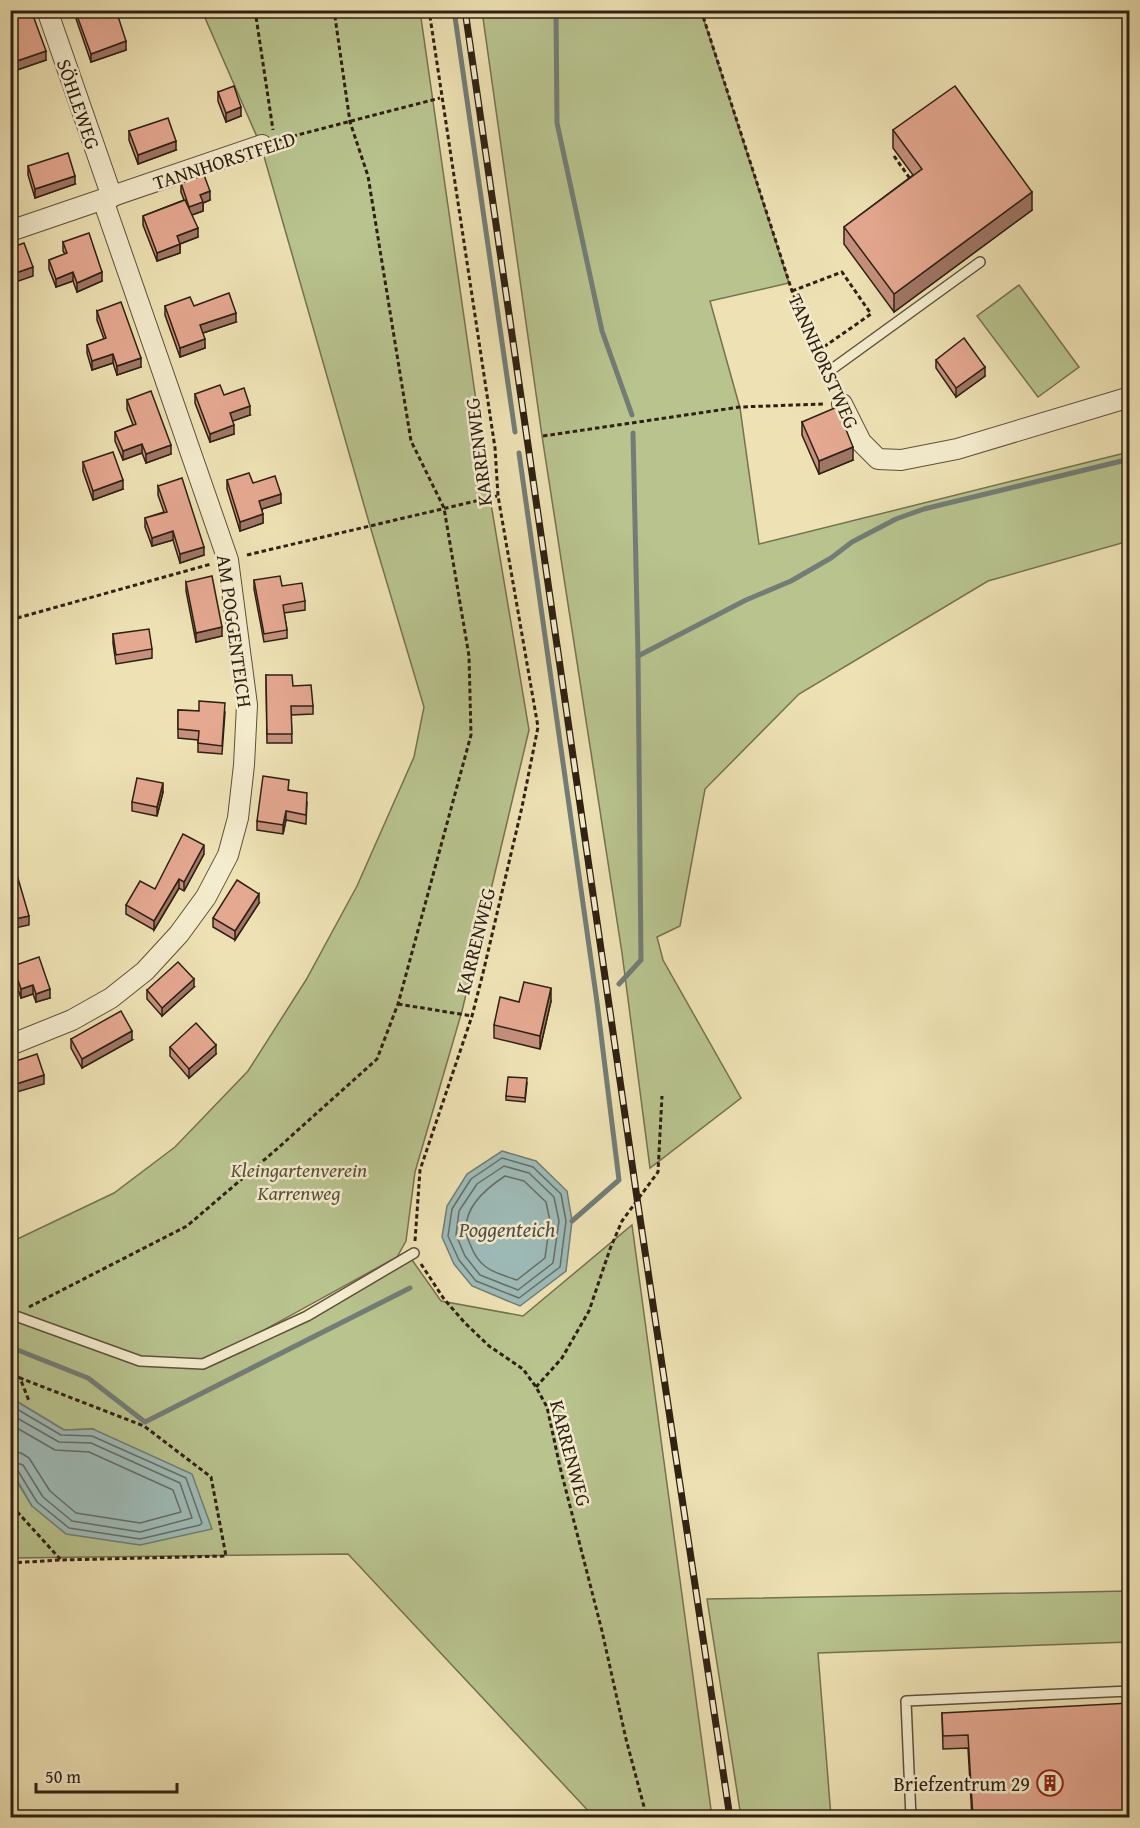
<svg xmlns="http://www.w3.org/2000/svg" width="1140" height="1828" font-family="'Gentium Book Plus',serif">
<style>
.green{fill:#b8c38e;stroke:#747250;stroke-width:1.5}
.water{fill:#9ebbb8;stroke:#727d76;stroke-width:1.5}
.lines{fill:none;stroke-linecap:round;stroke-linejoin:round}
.shore{stroke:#666e66;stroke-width:1.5}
.stream{stroke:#727d76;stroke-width:5}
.service-casing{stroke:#5f503b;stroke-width:12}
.minor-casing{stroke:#5f503b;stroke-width:22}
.path{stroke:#2f2013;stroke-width:3;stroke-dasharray:4.5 3;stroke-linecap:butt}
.service{stroke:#f4ecce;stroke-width:9}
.minor{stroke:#f4ecce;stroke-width:20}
.rail-casing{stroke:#2f2013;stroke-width:7}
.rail{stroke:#f4ecce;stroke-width:4.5;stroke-dasharray:14;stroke-linecap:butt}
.wall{fill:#c5907d;stroke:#2f2013;stroke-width:1.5}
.shaded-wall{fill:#a07666;stroke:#2f2013;stroke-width:1.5}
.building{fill:#e5a891;stroke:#2f2013;stroke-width:1.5}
.labels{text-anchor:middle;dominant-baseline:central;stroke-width:5;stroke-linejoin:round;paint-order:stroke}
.street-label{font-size:20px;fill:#2f2013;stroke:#f4ecce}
.park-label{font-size:20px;font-style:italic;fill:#585138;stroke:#f4ecce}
.poi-label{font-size:20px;fill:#2f2013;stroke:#f4ecce;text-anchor:end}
.water-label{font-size:21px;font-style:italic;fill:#504e45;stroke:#f4ecce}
</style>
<rect width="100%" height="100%" fill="#eee2b4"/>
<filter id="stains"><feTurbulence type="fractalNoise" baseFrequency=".00333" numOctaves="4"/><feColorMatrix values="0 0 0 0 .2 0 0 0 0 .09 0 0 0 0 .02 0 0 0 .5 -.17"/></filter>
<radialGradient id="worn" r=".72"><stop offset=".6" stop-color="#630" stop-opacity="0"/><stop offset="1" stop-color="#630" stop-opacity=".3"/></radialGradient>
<g class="green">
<path d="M 202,11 L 420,11 L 490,498 L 529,730 L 462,1011 L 415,1172 L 406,1241 L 397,1257 L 213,1358 L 307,1315 L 410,1257 L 441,1301 L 523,1316 L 632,1225 L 712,1817 L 594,1817 L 348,1554 L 11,1558 L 10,1470 L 32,1506 L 93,1429 L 64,1430 L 11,1398 L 11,1242 L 114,1193 L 175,1147 L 248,1071 L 306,980 L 357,886 L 414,757 L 424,707 L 370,526 L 261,146 Z"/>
<path d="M 482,11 L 701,11 L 789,283 L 710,301 L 740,408 L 759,544 L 1129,452 L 1129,541 L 988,581 L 799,694 L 705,789 L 680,926 L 657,937 L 663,960 L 741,1098 L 650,1168 L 622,953 L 542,436 Z"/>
<path d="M 1019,285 L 1079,367 L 1038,397 L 977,316 Z"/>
<path d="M 1129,1591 L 1129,1642 L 818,1653 L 831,1817 L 741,1817 L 707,1599 Z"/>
</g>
<g class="water">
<path d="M 502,1151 L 536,1161 L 567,1191 L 572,1221 L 566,1271 L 520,1306 L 472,1286 L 454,1264 L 442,1237 L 447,1206 L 467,1174 Z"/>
<path d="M 11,1398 L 64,1430 L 93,1429 L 192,1474 L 212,1529 L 140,1545 L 66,1534 L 32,1506 L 11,1470 Z"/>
</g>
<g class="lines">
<g class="shore">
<path d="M 502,1158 L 533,1167 L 561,1194 L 566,1221 L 560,1267 L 519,1298 L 476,1281 L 459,1260 L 448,1236 L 452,1209 L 471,1179 Z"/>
<path d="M 504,1166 L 529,1173 L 554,1197 L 559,1221 L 553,1263 L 518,1290 L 480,1275 L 465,1256 L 456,1235 L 459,1211 L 477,1184 Z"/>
<path d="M 505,1176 L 524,1181 L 546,1202 L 550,1221 L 545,1258 L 517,1280 C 508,1277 494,1273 486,1267 C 479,1262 473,1252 470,1244 C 456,1214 482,1191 505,1176 Z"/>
<path d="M 10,1405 L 61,1435 L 92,1436 L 186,1478 L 202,1523 L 200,1525 L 140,1539 L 69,1528 L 37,1502 L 18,1471 L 10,1468"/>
<path d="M 10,1414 L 59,1442 L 91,1443 L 180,1483 L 192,1518 L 140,1532 L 72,1521 L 43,1497 L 23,1465 L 10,1461"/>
<path d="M 10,1424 L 55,1450 L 89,1452 L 173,1490 L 181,1512 L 140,1523 L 76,1513 L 50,1491 L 29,1458 L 21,1453 L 10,1452"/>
</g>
<g class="stream">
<path d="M 454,10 L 515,432"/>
<path d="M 556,10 L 557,123 L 602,331 L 632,415"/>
<path d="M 519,453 L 597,1002 L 619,1180 L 572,1221"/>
<path d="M 638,656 L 746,600 L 791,581 L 831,558 L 852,542 L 896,519 L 924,509 L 1130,459"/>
<path d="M 619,984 L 641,960 L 638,656 L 633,433"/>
<path d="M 10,1347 L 88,1378 L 145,1422 L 410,1288"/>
</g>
<g class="service-casing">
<g id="service">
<path d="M 828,372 L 980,262"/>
<path d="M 10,1314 L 140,1361 L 203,1364 L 307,1316 L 414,1253"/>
<path d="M 911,1818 L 906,1701 L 1130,1691"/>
</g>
</g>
<g class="minor-casing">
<g id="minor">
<path d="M 47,10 L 112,197"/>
<path d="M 10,231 L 262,145"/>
<path d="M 842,404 L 861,442 L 878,459 L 901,460 L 957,449 L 1130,397"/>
<path d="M 10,1045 L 72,1020 L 111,998 L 145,971 L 179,934 L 206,897 L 228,855 L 238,818 L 244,765 L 247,705 L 228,560 L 103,200"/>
</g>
</g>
<g class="path">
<path d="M 255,10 L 273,130"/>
<path d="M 701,10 L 792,291 L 822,360"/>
<path d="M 278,140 L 440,98"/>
<path d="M 894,156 L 911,180"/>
<path d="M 792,291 L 842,272 L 871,314 L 818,351"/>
<path d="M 543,436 L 740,407 L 823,404"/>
<path d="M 247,555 L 497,496"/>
<path d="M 10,620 L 211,564"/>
<path d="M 398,1004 L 472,1016"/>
<path d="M 415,1241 L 420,1170 L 472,1016 L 483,973 L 522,807 L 538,727 L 498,496 L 495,448 L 429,10"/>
<path d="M 421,1264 L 444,1299 L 465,1323 L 489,1346 L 523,1369 L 536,1387 L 547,1407 L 560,1467 L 602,1631 L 626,1739 L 647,1818"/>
<path d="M 29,1307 L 187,1226 L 278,1148 L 377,1059 L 398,1004 L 471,735 L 469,656 L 444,508 L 411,441 L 368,176 L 350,122 L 334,10"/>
<path d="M 10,1373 L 20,1378 L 29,1401"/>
<path d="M 536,1387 L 562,1358 L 589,1311 L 610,1249 L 622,1221 L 658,1172 L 662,1096"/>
<path d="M 12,1506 L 61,1560"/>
<path d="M 10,1563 L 61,1560 L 226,1556 L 211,1477 L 144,1426 L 20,1378"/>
</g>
<use href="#service" class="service"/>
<use href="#minor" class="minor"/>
<g class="rail-casing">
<path id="rail" d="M 465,10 L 637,1198 L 730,1818"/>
</g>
<use href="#rail" class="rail"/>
</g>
<g class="wall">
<path d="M 10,10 L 46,60 L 17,70 L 10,52 Z"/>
<path d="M 73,10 L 116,10 L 126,50 L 91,62 Z"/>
<path d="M 218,92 L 241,116 L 226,122 L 218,101 Z"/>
<path d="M 893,130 L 1032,210 L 894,312 L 844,244 L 844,227 L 913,175 L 893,148 Z"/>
<path d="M 129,131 L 176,150 L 138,164 L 129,140 Z"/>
<path d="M 28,166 L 75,184 L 35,198 L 28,175 Z"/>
<path d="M 181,183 L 210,200 L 203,203 L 203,211 L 192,215 L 198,237 L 180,244 L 180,253 L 157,261 L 143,225 L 143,216 L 184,200 L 181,192 Z"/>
<path d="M 63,242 L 102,281 L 77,292 L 73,281 L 56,287 L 49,269 L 49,260 L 65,254 L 63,251 Z"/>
<path d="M 165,306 L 194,306 L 236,322 L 203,333 L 205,348 L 180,357 L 165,315 Z"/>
<path d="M 97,311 L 141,367 L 117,375 L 113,363 L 92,370 L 87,353 L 87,345 L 104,339 L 97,320 Z"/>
<path d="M 936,360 L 985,376 L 956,397 L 936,368 Z"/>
<path d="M 195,394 L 250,415 L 232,421 L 234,434 L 210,442 L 195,403 Z"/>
<path d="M 127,400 L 171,454 L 146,463 L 142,453 L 123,460 L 115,441 L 115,432 L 133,425 L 127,409 Z"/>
<path d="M 802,422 L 853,460 L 819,474 L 802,435 Z"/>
<path d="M 83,462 L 123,489 L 93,500 L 83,471 Z"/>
<path d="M 227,480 L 253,483 L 281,503 L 262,509 L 263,523 L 240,531 L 227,489 Z"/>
<path d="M 158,486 L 204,555 L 180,563 L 173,540 L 152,546 L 145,527 L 145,518 L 164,512 L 158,495 Z"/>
<path d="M 254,580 L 282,586 L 305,601 L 305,610 L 284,613 L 287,630 L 287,638 L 264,642 L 254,589 Z"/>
<path d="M 186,582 L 222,636 L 196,642 L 186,591 Z"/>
<path d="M 113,634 L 152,649 L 152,658 L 116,664 L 113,643 Z"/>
<path d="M 266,675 L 293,686 L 313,706 L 313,714 L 291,715 L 292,743 L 267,743 Z"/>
<path d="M 178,710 L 225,712 L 222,754 L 198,752 L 198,740 L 178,738 Z"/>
<path d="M 289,790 L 307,802 L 306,824 L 286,820 L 283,834 L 257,830 L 257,821 Z"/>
<path d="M 163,792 L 157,816 L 132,811 L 132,802 Z"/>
<path d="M 204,854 L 184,891 L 179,888 L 154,930 L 126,914 L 126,905 L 155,889 Z"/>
<path d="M 259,903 L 235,940 L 213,927 L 213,918 Z"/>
<path d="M 13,966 L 50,998 L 36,1002 L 33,994 L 21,998 L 13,975 Z"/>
<path d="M 194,987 L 162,1016 L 147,999 L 147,990 Z"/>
<path d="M 551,1001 L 540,1049 L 494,1038 L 494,1025 L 519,1002 Z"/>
<path d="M 71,1039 L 132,1040 L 82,1068 L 71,1048 Z"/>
<path d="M 170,1047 L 216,1054 L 189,1078 L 170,1056 Z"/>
<path d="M 527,1083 L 525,1102 L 506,1100 L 506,1096 Z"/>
<path d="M 942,1713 L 1130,1818 L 972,1818 L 968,1748 L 943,1749 Z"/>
</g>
<g class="shaded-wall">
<path d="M 126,41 L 126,50 L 91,62 L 91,54 Z"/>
<path d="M 46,51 L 46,60 L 17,70 L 17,61 Z"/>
<path d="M 241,107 L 241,116 L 226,122 L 226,113 Z"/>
<path d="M 176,141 L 176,150 L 138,164 L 138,155 Z"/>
<path d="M 75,176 L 75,184 L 35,198 L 35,189 Z"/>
<path d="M 210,191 L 210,200 L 203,203 L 203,211 L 189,216 L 189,207 L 200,195 Z"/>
<path d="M 1032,192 L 1032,210 L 894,312 L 894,294 Z"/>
<path d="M 198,228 L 198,237 L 177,245 L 177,236 Z"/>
<path d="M 180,244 L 180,253 L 157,261 L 157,253 Z"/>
<path d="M 33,267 L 33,276 L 10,284 L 10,275 Z"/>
<path d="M 73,272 L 73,281 L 56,287 L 56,279 Z"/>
<path d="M 102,272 L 102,281 L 77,292 L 77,283 Z"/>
<path d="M 236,313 L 236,322 L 200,334 L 200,325 Z"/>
<path d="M 205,339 L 205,348 L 180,357 L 180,348 Z"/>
<path d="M 113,354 L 113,363 L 92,370 L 92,361 Z"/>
<path d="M 141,358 L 141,367 L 117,375 L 117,366 Z"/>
<path d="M 985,367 L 985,376 L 956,397 L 956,388 Z"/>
<path d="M 250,406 L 250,415 L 230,422 L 230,413 Z"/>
<path d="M 234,425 L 234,434 L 210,442 L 210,434 Z"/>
<path d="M 142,444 L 142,453 L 123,460 L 123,451 Z"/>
<path d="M 171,445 L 171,454 L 146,463 L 146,454 Z"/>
<path d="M 853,447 L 853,460 L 819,474 L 819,461 Z"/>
<path d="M 123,480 L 123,489 L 93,500 L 93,491 Z"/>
<path d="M 281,494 L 281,503 L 259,510 L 259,501 Z"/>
<path d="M 263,514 L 263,523 L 240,531 L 240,522 Z"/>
<path d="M 173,531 L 173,540 L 152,546 L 152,538 Z"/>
<path d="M 204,547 L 204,555 L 180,563 L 180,554 Z"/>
<path d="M 222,627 L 222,636 L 196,642 L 196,633 Z"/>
<path d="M 163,783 L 163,792 L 157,816 L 157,807 Z"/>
<path d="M 286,811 L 286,820 L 283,834 L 283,825 Z"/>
<path d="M 204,845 L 204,854 L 184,891 L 184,882 Z"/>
<path d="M 179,879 L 179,888 L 154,930 L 154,921 Z"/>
<path d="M 259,894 L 259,903 L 235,940 L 235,931 Z"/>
<path d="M 29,916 L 29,925 L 10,929 L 10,920 Z"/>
<path d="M 194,979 L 194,987 L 162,1016 L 162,1008 Z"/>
<path d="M 33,985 L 33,994 L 21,998 L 21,989 Z"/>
<path d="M 551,988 L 551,1001 L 540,1049 L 540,1036 Z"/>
<path d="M 50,989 L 50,998 L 36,1002 L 36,994 Z"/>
<path d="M 132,1031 L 132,1040 L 82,1068 L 82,1059 Z"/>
<path d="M 216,1045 L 216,1054 L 189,1078 L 189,1069 Z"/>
<path d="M 44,1075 L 44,1084 L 10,1094 L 10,1086 Z"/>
</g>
<g class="building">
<path d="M 10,10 L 31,10 L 46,51 L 17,61 L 10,43 Z"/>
<path d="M 75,10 L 116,10 L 126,41 L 91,54 Z"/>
<path d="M 234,86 L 241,107 L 226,113 L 218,92 Z"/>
<path d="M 955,86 L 1032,192 L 894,294 L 844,227 L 922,169 L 893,130 Z"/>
<path d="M 168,118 L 176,141 L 138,155 L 129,131 Z"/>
<path d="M 68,153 L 75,176 L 35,189 L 28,166 Z"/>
<path d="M 204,175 L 210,191 L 200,195 L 203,202 L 189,207 L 181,183 Z"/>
<path d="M 185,200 L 198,228 L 177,236 L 180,244 L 157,253 L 143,216 Z"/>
<path d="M 89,233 L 102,272 L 77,283 L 73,272 L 56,279 L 49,260 L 67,253 L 63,242 Z"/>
<path d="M 24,243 L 33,267 L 10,275 L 10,248 Z"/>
<path d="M 229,293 L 236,313 L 200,325 L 205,339 L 180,348 L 165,306 L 190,297 L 194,306 Z"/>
<path d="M 121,302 L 141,358 L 117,366 L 113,354 L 92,361 L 87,345 L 106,338 L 97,311 Z"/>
<path d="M 964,338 L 985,367 L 956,388 L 936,360 Z"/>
<path d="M 220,385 L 224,395 L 244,388 L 250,406 L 230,413 L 234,425 L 210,434 L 195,394 Z"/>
<path d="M 151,391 L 171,445 L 146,454 L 142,444 L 123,451 L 115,432 L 136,424 L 127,400 Z"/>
<path d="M 837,407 L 853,447 L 819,461 L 802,422 Z"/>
<path d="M 113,452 L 123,480 L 93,491 L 83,462 Z"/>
<path d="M 249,473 L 253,483 L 275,476 L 281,494 L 259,501 L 263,514 L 240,522 L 227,480 Z"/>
<path d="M 182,478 L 204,547 L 180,554 L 173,531 L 152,538 L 145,518 L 167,512 L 158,486 Z"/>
<path d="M 212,576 L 222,627 L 196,633 L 186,582 Z"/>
<path d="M 280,576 L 282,586 L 302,583 L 305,601 L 283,605 L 287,630 L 264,634 L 254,580 Z"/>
<path d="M 149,629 L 152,649 L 116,655 L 113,634 Z"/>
<path d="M 266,675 L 292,675 L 293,686 L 311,685 L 313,706 L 291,706 L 292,734 L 267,734 Z"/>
<path d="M 199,701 L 225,703 L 222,746 L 198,743 L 199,731 L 178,729 L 178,710 L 199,711 Z"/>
<path d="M 263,776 L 289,780 L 288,790 L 307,793 L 306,815 L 286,811 L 283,825 L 257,821 Z"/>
<path d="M 137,778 L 163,783 L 157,807 L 132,802 Z"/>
<path d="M 183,834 L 204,845 L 184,882 L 179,879 L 154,921 L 126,905 L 140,881 L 155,889 Z"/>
<path d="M 17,875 L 29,916 L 10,920 L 10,877 Z"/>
<path d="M 237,880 L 259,894 L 235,931 L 213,918 Z"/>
<path d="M 39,957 L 50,989 L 36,994 L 33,985 L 21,989 L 13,966 Z"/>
<path d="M 178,962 L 194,979 L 162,1008 L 147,990 Z"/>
<path d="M 524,982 L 551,988 L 540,1036 L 494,1025 L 500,997 L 519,1002 Z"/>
<path d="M 121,1011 L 132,1031 L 82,1059 L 71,1039 Z"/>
<path d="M 196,1023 L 216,1045 L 189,1069 L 170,1047 Z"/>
<path d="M 37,1054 L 44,1075 L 10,1086 L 10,1063 Z"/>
<path d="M 508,1077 L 527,1078 L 525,1098 L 506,1096 Z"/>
<path d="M 1130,1703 L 1130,1818 L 973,1818 L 968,1735 L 943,1736 L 942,1713 Z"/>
</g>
<defs>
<g id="building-ring" transform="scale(1.35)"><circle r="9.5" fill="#f4ecce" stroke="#8f2418" stroke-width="1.5"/><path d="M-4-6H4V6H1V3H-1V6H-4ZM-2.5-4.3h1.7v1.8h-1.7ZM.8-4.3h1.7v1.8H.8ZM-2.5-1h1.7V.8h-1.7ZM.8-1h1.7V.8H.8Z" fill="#8f2418"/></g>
</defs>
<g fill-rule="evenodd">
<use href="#building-ring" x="1050" y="1783"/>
</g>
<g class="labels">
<g class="street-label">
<text transform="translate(79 104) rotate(71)">SÖHLEWEG</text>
<text transform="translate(224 160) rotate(-18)">TANNHORSTFELD</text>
<text transform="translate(824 361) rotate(66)">TANNHORSTWEG</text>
<text transform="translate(478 452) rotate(-97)">KARRENWEG</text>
<text transform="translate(235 631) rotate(82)">AM POGGENTEICH</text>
<text transform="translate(475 941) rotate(-76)">KARRENWEG</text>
<text transform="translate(571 1453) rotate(75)">KARRENWEG</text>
</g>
<g class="park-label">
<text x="299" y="1169">Kleingartenverein<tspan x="299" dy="23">Karrenweg</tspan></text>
</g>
<g class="poi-label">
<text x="1030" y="1783">Briefzentrum 29</text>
</g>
<g class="water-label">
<text x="507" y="1229">Poggenteich</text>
</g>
</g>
<rect width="1140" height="1828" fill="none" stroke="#eee2b4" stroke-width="36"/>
<rect x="12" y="12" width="1116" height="1804" fill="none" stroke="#2f2013" stroke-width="3"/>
<rect x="18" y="18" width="1104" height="1792" fill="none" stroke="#2f2013" stroke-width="1.5"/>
<path d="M36 1783v9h141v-9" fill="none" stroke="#2f2013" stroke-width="3"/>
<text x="45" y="1783" font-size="18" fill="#2f2013" stroke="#f4ecce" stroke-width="4.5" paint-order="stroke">50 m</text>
<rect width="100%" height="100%" filter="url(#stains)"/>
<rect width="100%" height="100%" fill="url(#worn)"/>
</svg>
